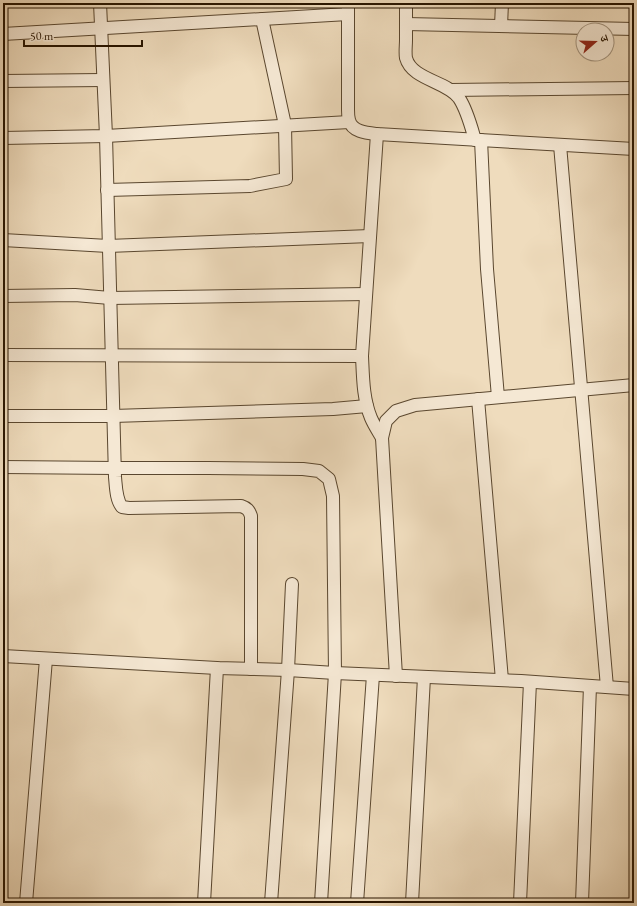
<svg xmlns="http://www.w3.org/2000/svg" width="637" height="906" font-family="'EB Garamond','Noto Serif Devanagari',serif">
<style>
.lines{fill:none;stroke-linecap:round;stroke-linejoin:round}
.street-casing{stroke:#5a472f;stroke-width:14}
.street{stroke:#f5e8d4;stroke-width:12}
</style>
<rect width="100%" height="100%" fill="#efdcbd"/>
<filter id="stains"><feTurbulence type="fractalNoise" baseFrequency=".005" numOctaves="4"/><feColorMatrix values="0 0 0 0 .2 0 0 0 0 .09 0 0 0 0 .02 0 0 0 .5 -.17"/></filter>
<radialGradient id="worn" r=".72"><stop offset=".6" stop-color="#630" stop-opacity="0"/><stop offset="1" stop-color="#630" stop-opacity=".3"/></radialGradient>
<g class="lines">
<g class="street-casing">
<g id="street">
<path d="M 100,3 L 106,136 L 115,477 C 116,487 116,500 122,507 L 129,508 L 241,506 C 247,508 249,510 251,516 L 251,669"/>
<path d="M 348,3 L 348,110 C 348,113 348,116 349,120 C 352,132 367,133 377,134 L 634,149"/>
<path d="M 406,3 C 406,15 406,27 406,40 C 406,46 405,52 406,58 C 412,80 447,81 459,98 C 467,110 471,126 475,140"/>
<path d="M 406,24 L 634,29"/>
<path d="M 501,26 L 502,3"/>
<path d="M 3,34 L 348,14"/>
<path d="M 3,81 L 103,80"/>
<path d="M 451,90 L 634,88"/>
<path d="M 377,134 L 362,356 C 363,377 363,399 371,418 C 374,425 378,431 382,438"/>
<path d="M 3,138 L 106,136 L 349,122"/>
<path d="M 481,140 L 487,269 L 498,397"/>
<path d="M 560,145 L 607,687"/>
<path d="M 107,190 L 250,186 L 286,179 L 285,125 L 262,19"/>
<path d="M 3,240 L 108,246 L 370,236"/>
<path d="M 3,296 L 75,295 L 110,298 L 366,294"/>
<path d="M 3,355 L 362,356"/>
<path d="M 478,399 L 502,680"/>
<path d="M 3,416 L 113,416 L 333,409 L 367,406"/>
<path d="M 3,467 L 115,468 L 208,468 L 303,469 L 319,471 L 329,479 L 333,496 L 335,673 L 321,903"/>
<path d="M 3,656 L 217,668 L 288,670 L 335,673 L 521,681 L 634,689"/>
<path d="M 396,676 L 382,438 L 386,421 L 396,411 L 415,405 L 634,385"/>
<path d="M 26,903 L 46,659"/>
<path d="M 204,903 L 217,668"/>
<path d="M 271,903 L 288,670 L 292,584"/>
<path d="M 357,903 L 373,675"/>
<path d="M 412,903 L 424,677"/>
<path d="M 520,903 L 530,682"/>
<path d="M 582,903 L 590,686"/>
</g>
</g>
<use href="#street" class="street"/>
</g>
<rect width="637" height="906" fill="none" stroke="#efdcbd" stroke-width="16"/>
<rect x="4" y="4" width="629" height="898" fill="none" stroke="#281500" stroke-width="2"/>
<rect x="8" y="8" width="621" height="890" fill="none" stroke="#281500"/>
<g transform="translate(595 42) rotate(70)"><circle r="19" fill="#f5e8d4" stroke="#a3947f"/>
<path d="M0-3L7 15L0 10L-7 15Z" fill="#8f2418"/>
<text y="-6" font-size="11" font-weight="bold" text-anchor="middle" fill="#281500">उ</text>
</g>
<path d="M24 40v6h118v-6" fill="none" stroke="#281500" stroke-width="2"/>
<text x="30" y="40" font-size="12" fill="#281500" stroke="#f5e8d4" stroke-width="3" paint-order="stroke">50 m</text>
<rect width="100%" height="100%" filter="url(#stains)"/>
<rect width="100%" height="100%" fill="url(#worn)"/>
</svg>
